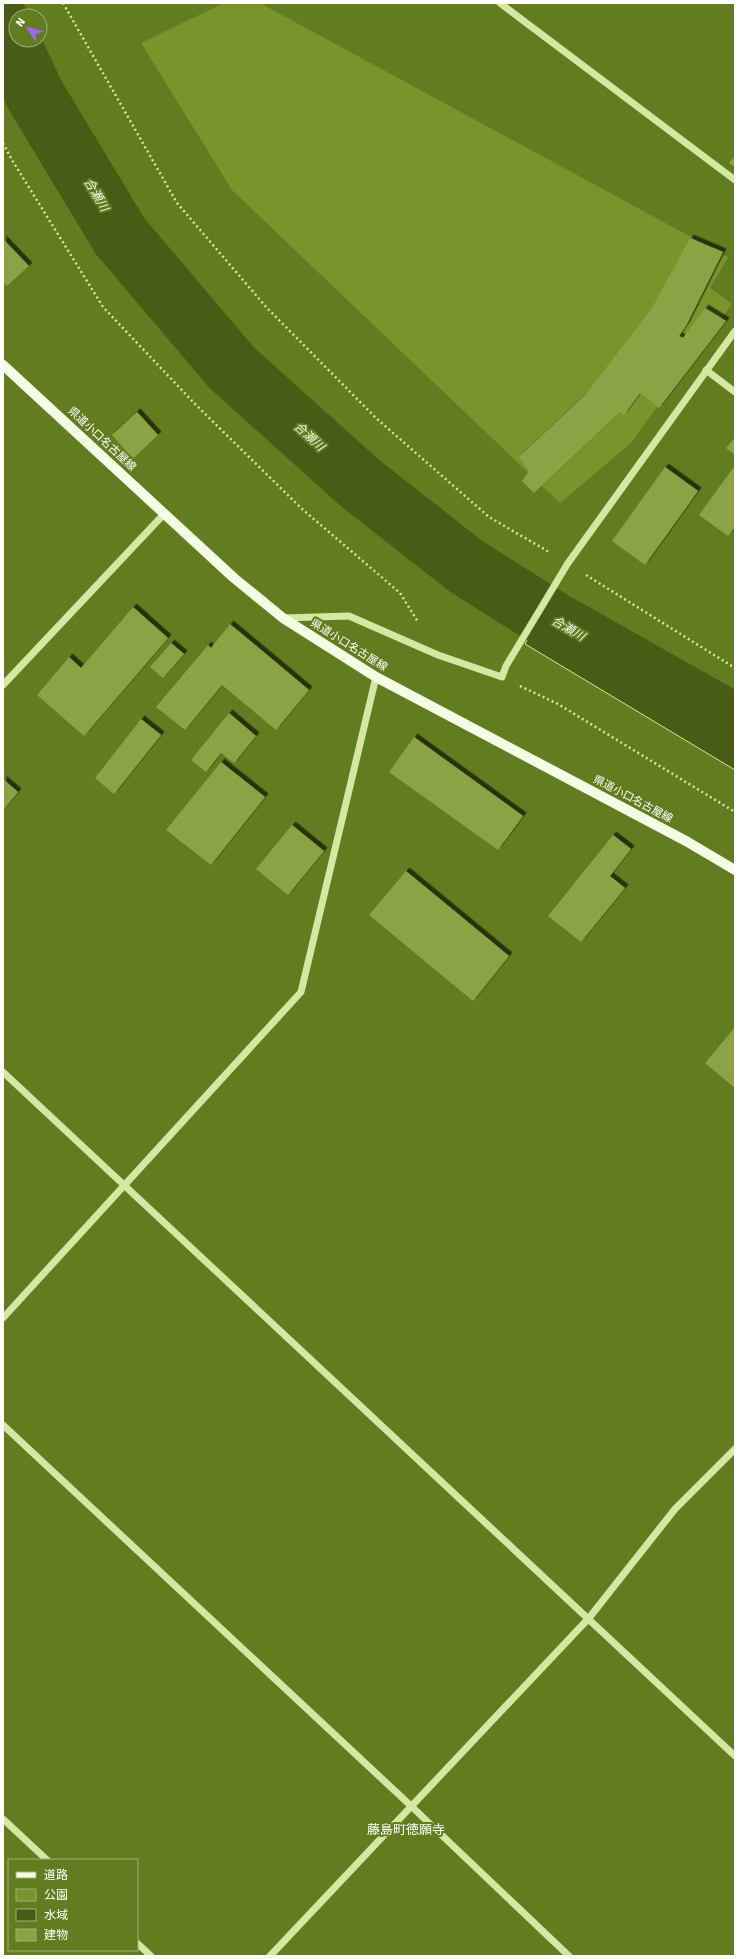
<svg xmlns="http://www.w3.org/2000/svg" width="738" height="1959" font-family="Signika,'Noto Sans JP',sans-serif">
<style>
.green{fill:#78942a}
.water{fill:#475c15;stroke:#d3e896}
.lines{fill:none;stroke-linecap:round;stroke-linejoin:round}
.river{stroke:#475c15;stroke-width:60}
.building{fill:#8aa444;filter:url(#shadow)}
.path{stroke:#d4e7a3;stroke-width:2.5;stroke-dasharray:2 3;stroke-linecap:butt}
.minor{stroke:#d4e7a3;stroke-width:7}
.major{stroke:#f5fde4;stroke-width:10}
.labels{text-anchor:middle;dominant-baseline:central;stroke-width:4;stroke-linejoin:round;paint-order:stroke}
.street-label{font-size:11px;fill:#fff;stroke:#627c20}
.water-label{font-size:12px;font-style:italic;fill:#f6fbeb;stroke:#627c20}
.quarter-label{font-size:13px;fill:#fff;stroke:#627c20}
</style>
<defs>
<filter id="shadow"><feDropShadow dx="3.5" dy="-3.5" stdDeviation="0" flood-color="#0009"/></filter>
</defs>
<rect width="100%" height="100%" fill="#627c20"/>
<path class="green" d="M 224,3 L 260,3 L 728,257 L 710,288 L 732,304 L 631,443 L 560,503 L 232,190 L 141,43 Z"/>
<path class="water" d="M 557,589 L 735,698 L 735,770 L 525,644 Z"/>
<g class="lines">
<path class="river" d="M 3,27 L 35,95 L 120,236 L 232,368 L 360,483 L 467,567 L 553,621 L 735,724"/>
</g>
<g class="building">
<path d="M 735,156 L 735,167 L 729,163 Z"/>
<path d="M 690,238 L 723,252 L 687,324 L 679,336 L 683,338 L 705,308 L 726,321 L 659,408 L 640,393 L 624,415 L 620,412 L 534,493 L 522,481 L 529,471 L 519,457 L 585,395 L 652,308 Z"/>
<path d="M 3,239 L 29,266 L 7,286 L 3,282 Z"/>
<path d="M 137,412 L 158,435 L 133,459 L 112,435 Z"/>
<path d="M 735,437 L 735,455 L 726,448 Z"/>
<path d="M 665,467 L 698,491 L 645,565 L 612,541 Z"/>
<path d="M 733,468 L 735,469 L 735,527 L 728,536 L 699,515 Z"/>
<path d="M 133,607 L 168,638 L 84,736 L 37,695 L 69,657 L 81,668 Z"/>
<path d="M 230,624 L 309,690 L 276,730 L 222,685 L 185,730 L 156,707 L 208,645 L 211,648 Z"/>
<path d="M 171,643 L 184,654 L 163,678 L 150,667 Z"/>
<path d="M 229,713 L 256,736 L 234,763 L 221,753 L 206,772 L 191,760 Z"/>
<path d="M 141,719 L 161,735 L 114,794 L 95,778 Z"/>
<path d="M 414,737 L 523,816 L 498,850 L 389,772 Z"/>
<path d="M 221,762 L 265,797 L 211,865 L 166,830 Z"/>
<path d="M 3,779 L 18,792 L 3,810 Z"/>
<path d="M 292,825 L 324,851 L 288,895 L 256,869 Z"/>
<path d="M 613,835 L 631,849 L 610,876 L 625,888 L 581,942 L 548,916 Z"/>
<path d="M 406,871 L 509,956 L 473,1001 L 369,915 Z"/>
<path d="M 735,1027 L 735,1088 L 705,1063 Z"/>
</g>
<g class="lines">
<g class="path">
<path d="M 63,3 L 177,203 L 267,308 L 377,419 L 489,517 L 549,552"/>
<path d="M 3,143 L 12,160 L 103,307 L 196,405 L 301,508 L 400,593 L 418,622"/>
<path d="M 586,575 L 735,668"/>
<path d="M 520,686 L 558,704 L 735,812"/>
</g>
<g class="minor">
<path d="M 500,3 L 735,180"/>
<path d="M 706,370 L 735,392"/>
<path d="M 283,618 L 349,616 L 438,655 L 502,677 L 506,666 L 568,563 L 735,331"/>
<path d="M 3,685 L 165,513"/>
<path d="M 3,1072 L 735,1756"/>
<path d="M 3,1318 L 301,992 L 376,677"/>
<path d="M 3,1425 L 410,1805 L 569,1956"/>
<path d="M 3,1819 L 47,1860"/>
<path d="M 137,1943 L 151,1956"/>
<path d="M 270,1956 L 589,1618 L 675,1509 L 735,1449"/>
</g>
<path class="major" d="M 3,365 L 234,578 L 283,618 L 376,677 L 686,841 L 735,870"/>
</g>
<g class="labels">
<g class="street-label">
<text transform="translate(102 439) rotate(43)">県道小口名古屋線</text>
<text transform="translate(349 645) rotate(32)">県道小口名古屋線</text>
<text transform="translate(633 799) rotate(28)">県道小口名古屋線</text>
</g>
<g class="water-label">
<text transform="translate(96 195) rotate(59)">合瀬川</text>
<text transform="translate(309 437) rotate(42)">合瀬川</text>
<text transform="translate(568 629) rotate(30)">合瀬川</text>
</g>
<g class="quarter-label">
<text x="406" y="1830">藤島町徳願寺</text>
</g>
</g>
<rect width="738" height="1959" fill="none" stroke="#ffffff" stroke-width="8"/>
<rect x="8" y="1859" width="130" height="92" fill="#627c20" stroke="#a1b079"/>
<rect x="16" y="1872" width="20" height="6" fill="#f5fde4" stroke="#a1b079"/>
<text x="44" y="1879" font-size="12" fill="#ffffff">道路</text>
<rect x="16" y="1889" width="20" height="12" fill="#78942a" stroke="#a1b079"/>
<text x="44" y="1899" font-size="12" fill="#ffffff">公園</text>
<rect x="16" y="1909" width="20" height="12" fill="#475c15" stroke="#a1b079"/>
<text x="44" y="1919" font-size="12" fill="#ffffff">水域</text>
<rect x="16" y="1929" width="20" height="12" fill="#8aa444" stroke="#a1b079"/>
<text x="44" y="1939" font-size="12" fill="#ffffff">建物</text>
<g transform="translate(28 28) rotate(307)"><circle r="19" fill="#627c20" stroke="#a1b079"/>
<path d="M0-3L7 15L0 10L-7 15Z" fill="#a263f4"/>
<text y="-6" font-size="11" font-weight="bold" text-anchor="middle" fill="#ffffff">N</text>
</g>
</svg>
